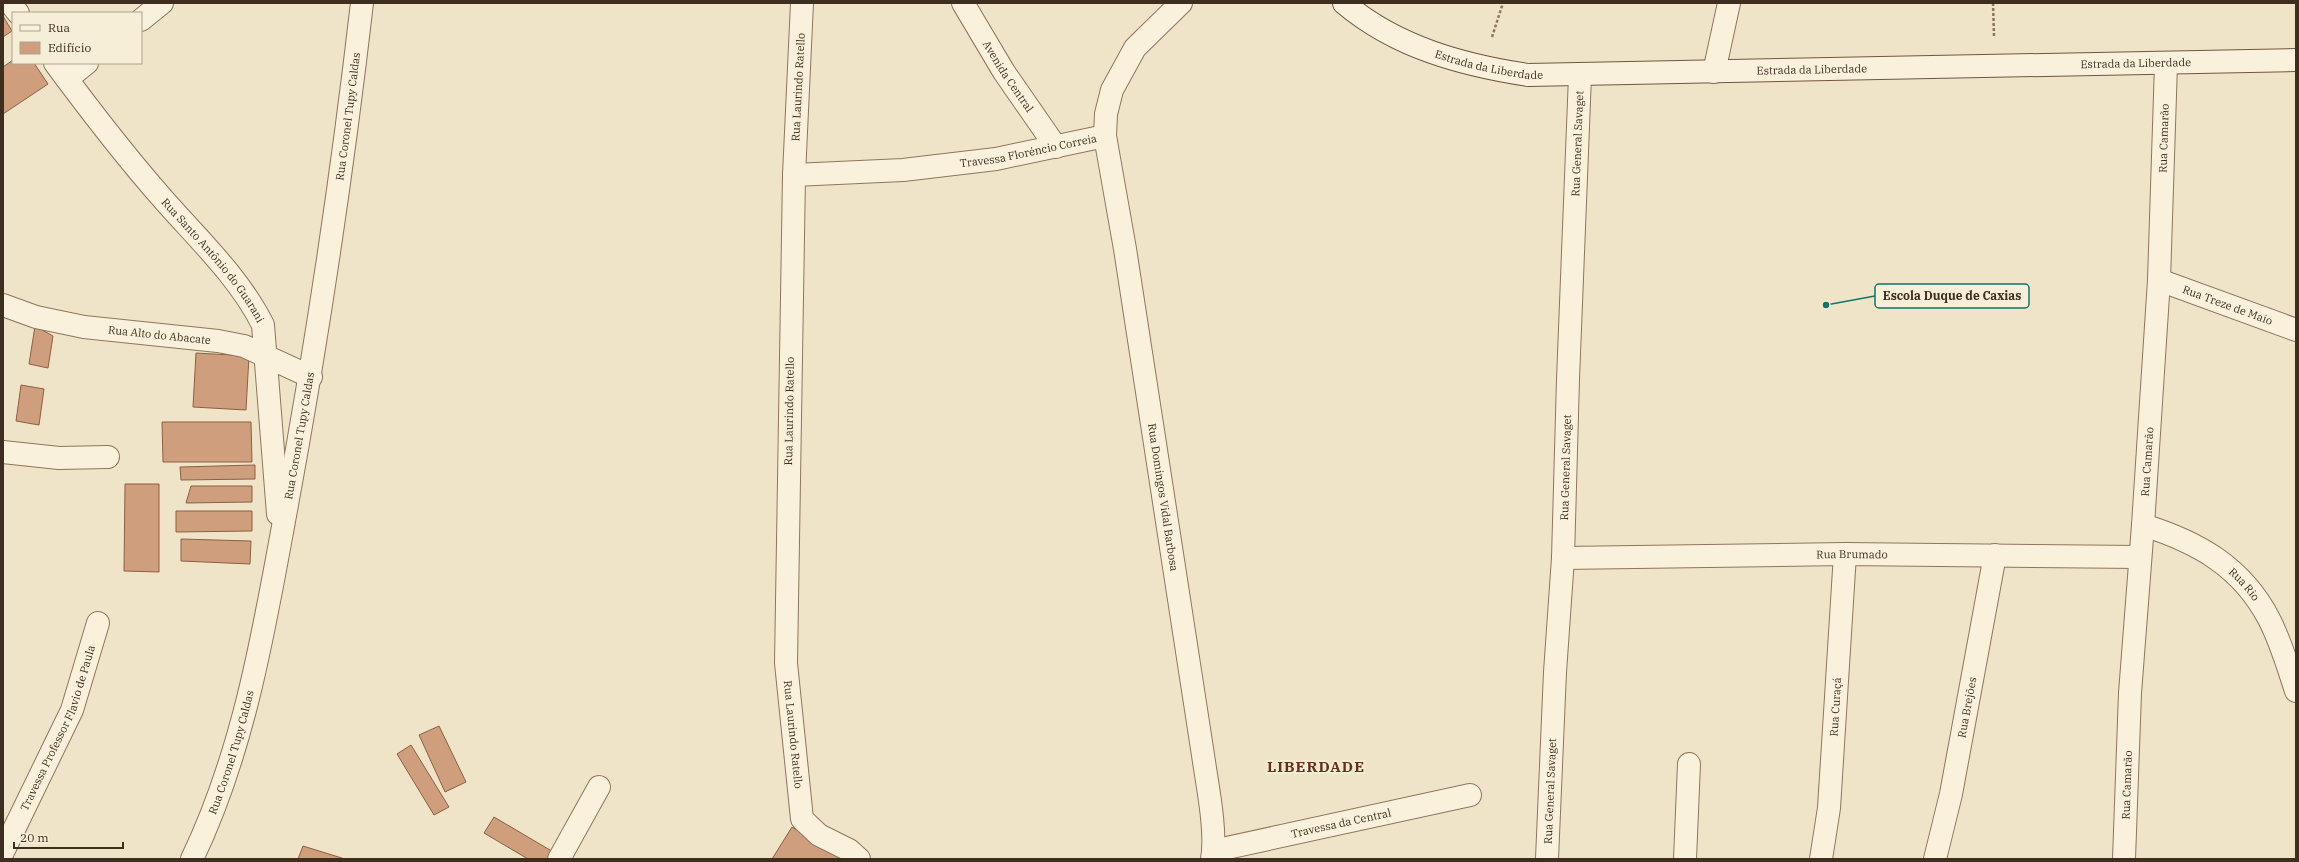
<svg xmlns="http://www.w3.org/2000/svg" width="2299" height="862" font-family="'IBM Plex Serif',serif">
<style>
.building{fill:#cf9f7d;stroke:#8d5f41}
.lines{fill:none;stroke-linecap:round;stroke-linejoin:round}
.street-casing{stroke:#8d765c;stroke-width:24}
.secondary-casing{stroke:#6f573f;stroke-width:24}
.path{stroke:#8d765c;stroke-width:2.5;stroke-dasharray:3 2;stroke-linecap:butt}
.street{stroke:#faf1dc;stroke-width:22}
.secondary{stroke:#faf1dc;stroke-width:22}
.labels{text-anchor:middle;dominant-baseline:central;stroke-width:3.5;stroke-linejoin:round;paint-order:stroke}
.street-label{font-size:11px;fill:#3d2e20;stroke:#f7eed8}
.district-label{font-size:15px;font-weight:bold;letter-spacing:1px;fill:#6b2e1e;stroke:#f7eed8}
.leader{fill:none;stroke:#0f766e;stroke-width:1.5}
.callout-dot{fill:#0f766e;stroke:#f7eed8;stroke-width:1.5}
.callout{fill:#f7eed8;stroke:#0f766e;stroke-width:1.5}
.callout-label{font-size:12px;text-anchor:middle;font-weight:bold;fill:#3d2e20}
</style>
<rect width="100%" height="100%" fill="#f0e4c8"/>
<g class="building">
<path d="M 3,16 L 12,31 L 3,37 Z"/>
<path d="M 13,60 L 13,63 L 34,63 L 48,84 L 3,114 L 3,67 Z"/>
<path d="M 35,326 L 53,336 L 48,368 L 29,364 Z"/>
<path d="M 196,353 L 249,356 L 246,410 L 193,407 Z"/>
<path d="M 21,385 L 44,389 L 39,425 L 16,421 Z"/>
<path d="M 162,422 L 251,422 L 252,462 L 163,462 Z"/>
<path d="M 255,465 L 255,479 L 181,480 L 180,467 Z"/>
<path d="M 125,484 L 159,484 L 159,572 L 124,571 Z"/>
<path d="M 191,486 L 252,486 L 252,502 L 186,503 Z"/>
<path d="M 176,511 L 252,511 L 252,531 L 176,532 Z"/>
<path d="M 181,539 L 251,541 L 250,564 L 181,561 Z"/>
<path d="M 439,726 L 466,782 L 445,792 L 419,735 Z"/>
<path d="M 411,745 L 449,807 L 434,815 L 397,754 Z"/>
<path d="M 494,817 L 555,853 L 551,859 L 528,859 L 484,833 Z"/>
<path d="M 792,827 L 839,857 L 837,859 L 772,859 Z"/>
<path d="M 303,846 L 345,859 L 298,859 Z"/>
</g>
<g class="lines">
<g class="street-casing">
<g id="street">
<path d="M 10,3 L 18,13"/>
<path id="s1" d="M 802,3 L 794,175 L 786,663 L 802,819 L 819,835 L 849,850 L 859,859"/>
<path id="s2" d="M 963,3 L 1004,72 L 1056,147"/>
<path id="s3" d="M 1181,3 L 1135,48 L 1112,90 L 1106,114 L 1105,136 L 1125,249 L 1203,755 C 1207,784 1217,831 1212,859"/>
<path d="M 141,20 L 162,3"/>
<path id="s4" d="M 55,63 C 89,109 125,156 163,199 C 198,239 239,277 263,325 L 278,514"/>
<path d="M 1714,72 L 1729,3"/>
<path d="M 67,79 L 87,63"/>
<path id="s5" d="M 794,175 L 903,170 L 996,159 L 1105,136"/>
<path id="s6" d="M 2159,280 L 2296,330"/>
<path id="s7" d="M 3,305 L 36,317 L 84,327 L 218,341 L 244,346 L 311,377"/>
<path d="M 3,452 L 59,458 L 108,457"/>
<path id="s8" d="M 2143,525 C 2198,542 2242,567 2269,619 C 2281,642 2288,667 2296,691"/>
<path id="s9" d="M 1563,558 L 1845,554 L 2140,557"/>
<path id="s10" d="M 1213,851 L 1470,795"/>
<path id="s11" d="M 3,852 L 72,710 L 98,623"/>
<path id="s12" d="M 192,859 C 243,753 263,636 284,521 C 316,349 342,176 362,3"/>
<path d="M 559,859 L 599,787"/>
<path id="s13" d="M 1547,859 L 1555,672 L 1563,558 L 1568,379 L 1580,76"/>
<path d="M 1685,859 L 1689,764"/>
<path id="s14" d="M 1821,859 L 1829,808 L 1845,554"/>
<path id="s15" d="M 1935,859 L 1951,794 L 1995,555"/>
<path id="s16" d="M 2124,859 L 2130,693 L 2143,525 L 2159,280 L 2166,64"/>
</g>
</g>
<g class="secondary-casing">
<g id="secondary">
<path id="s17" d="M 1344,3 C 1396,47 1462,65 1528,75 L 2296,60"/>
</g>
</g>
<g class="path">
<path d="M 1993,3 L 1994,36"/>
<path d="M 1492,37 L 1503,3"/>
</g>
<use href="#street" class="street"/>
<use href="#secondary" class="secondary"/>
</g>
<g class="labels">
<g class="street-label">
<text stroke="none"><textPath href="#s17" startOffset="160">Estrada da Liberdade</textPath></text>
<text stroke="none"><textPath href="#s17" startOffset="808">Estrada da Liberdade</textPath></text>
<text stroke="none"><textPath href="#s17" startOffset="484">Estrada da Liberdade</textPath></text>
<text stroke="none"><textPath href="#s2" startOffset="86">Avenida Central</textPath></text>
<text transform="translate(798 87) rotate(-87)">Rua Laurindo Ratello</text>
<text stroke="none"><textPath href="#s12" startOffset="761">Rua Coronel Tupy Caldas</textPath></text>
<text stroke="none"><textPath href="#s16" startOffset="722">Rua Camarão</textPath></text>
<text stroke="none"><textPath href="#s13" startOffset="716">Rua General Savaget</textPath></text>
<text stroke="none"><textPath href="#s5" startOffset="236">Travessa Floréncio Correia</textPath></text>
<text stroke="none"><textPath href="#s4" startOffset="253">Rua Santo Antônio do Guarani</textPath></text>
<text stroke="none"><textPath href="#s6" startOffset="73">Rua Treze de Maio</textPath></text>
<text stroke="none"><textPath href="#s7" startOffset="160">Rua Alto do Abacate</textPath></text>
<text transform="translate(789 411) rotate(-89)">Rua Laurindo Ratello</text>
<text stroke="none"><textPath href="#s12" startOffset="438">Rua Coronel Tupy Caldas</textPath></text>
<text stroke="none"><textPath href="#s16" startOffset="398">Rua Camarão</textPath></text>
<text stroke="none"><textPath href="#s13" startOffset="392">Rua General Savaget</textPath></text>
<text stroke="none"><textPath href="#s3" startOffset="525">Rua Domingos Vidal Barbosa</textPath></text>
<text stroke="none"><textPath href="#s9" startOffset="289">Rua Brumado</textPath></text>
<text stroke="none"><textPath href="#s8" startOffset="119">Rua Rio</textPath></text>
<text stroke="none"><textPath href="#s14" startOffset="153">Rua Curaçá</textPath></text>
<text stroke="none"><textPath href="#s15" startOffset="155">Rua Brejões</textPath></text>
<text stroke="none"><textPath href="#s11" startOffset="136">Travessa Professor Flavio de Paula</textPath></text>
<text stroke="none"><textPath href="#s1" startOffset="732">Rua Laurindo Ratello</textPath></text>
<text stroke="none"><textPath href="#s12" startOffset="114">Rua Coronel Tupy Caldas</textPath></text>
<text stroke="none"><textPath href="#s16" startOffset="74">Rua Camarão</textPath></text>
<text stroke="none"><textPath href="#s13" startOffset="68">Rua General Savaget</textPath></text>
<text stroke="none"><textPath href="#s10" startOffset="131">Travessa da Central</textPath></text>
</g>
<g class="district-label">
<text x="1316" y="766">LIBERDADE</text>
</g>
</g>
<path class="leader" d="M1826 305L1875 296"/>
<circle class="callout-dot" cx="1826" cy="305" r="4"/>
<rect class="callout" x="1875" y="284" width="154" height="24" rx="4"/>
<g class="callout-label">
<text x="1952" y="300">Escola Duque de Caxias</text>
</g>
<rect width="2299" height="862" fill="none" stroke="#3d2e20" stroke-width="8"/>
<rect x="12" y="12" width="130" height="52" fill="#f7eed8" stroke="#ada18e"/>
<rect x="20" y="25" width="20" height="6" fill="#faf1dc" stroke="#ada18e"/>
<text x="48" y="32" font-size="12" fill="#3d2e20">Rua</text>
<rect x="20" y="42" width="20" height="12" fill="#cf9f7d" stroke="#ada18e"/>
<text x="48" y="52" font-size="12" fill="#3d2e20">Edifício</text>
<path d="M14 842v6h109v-6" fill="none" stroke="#3d2e20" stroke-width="2"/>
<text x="20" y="842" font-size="12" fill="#3d2e20" stroke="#f7eed8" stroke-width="3" paint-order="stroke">20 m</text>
</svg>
